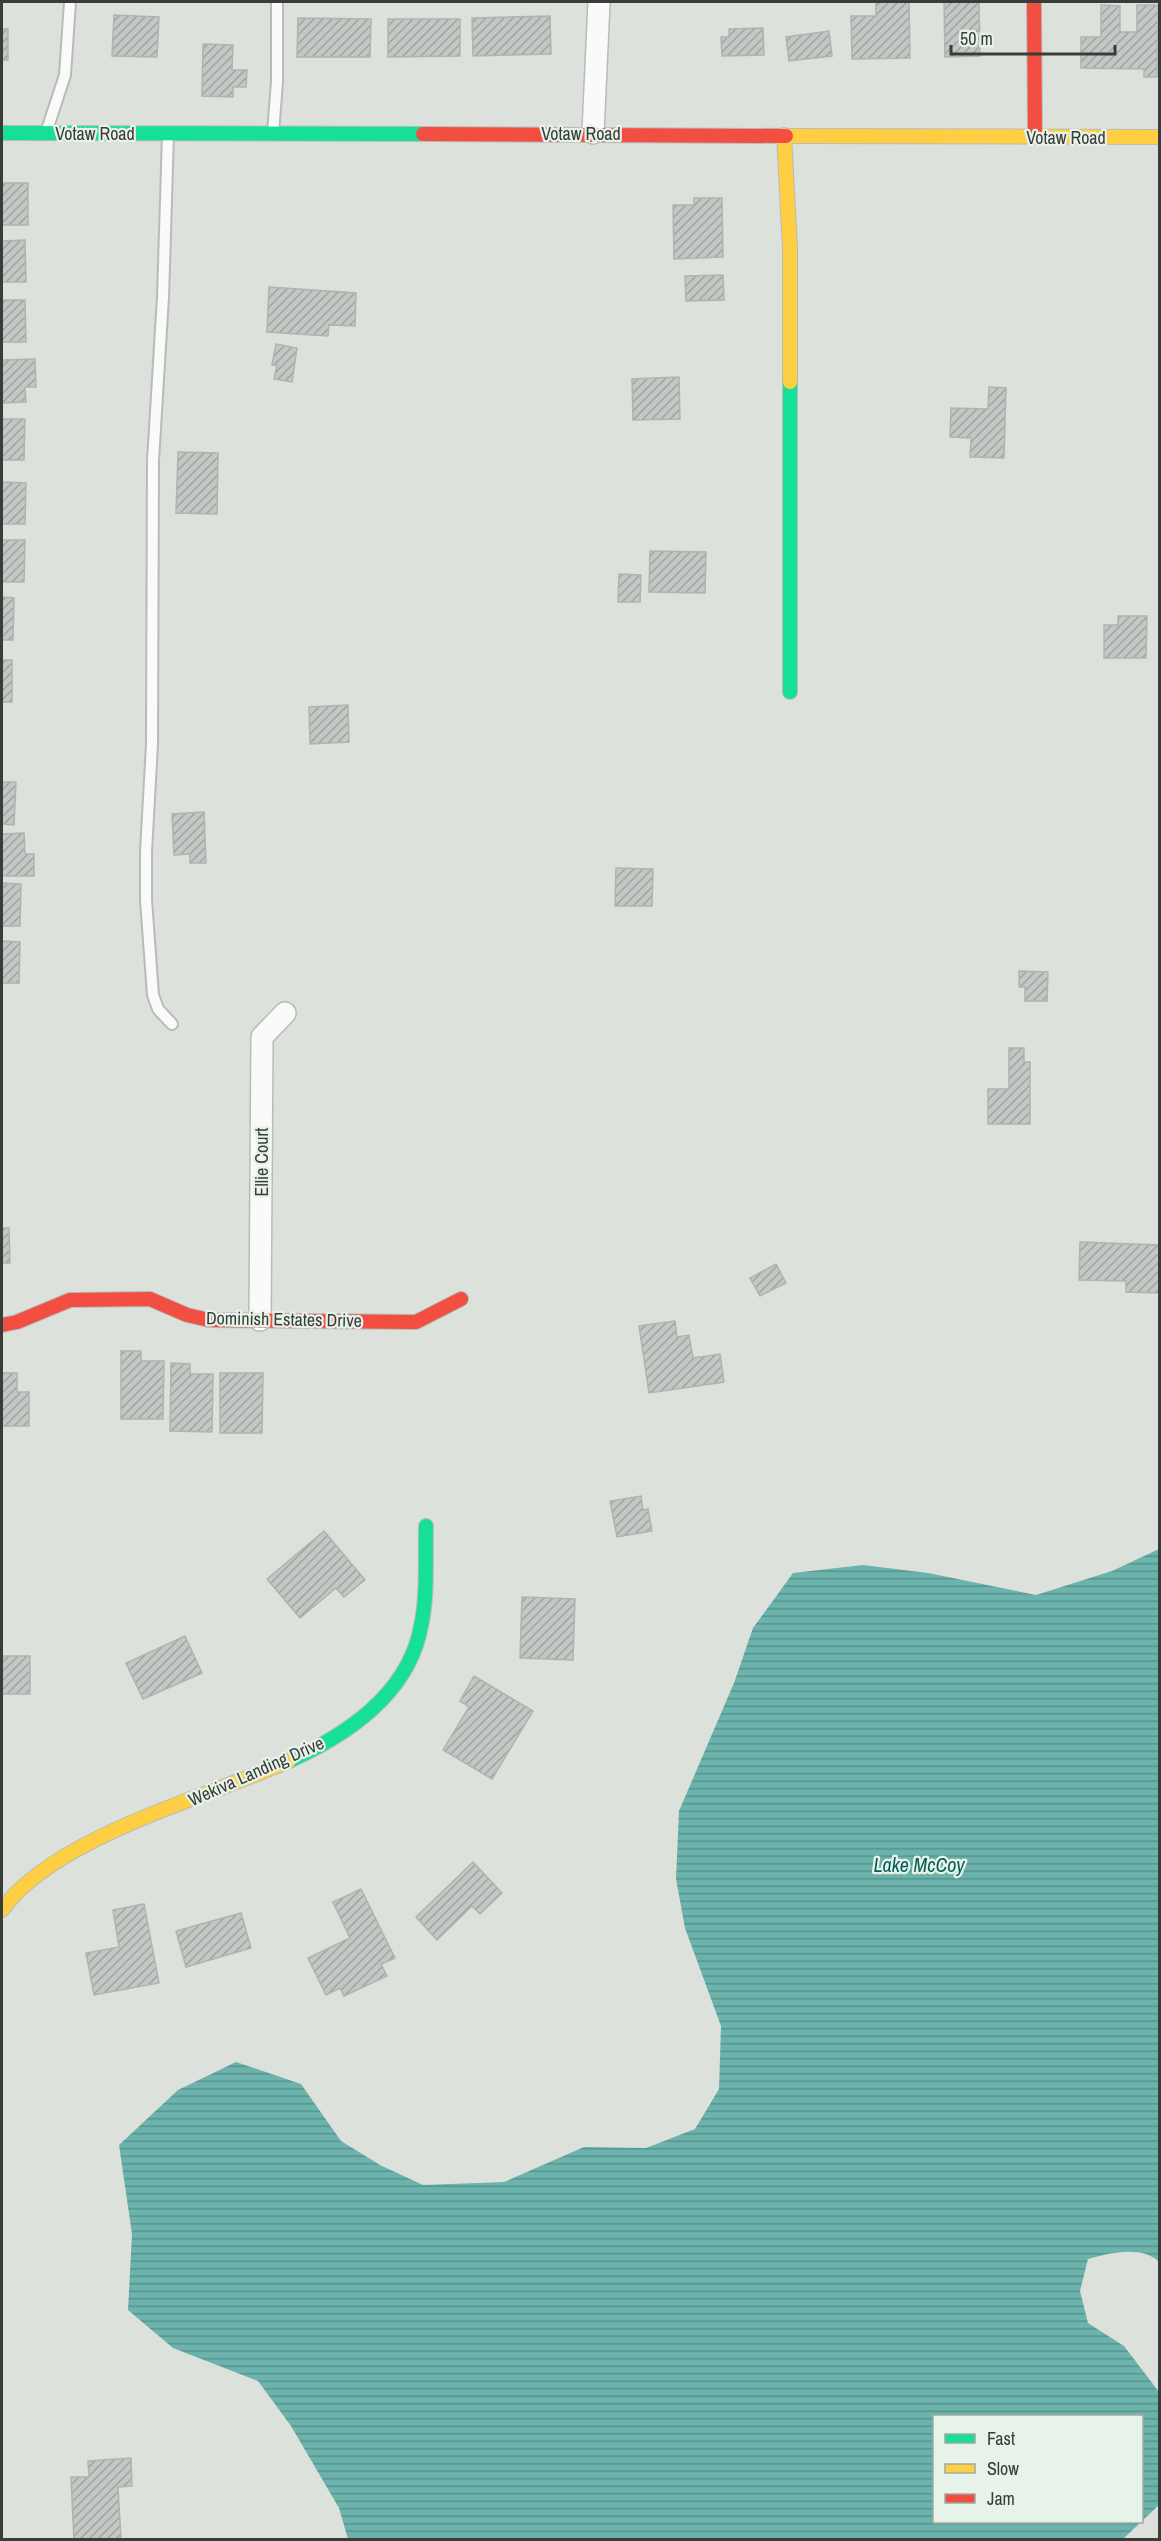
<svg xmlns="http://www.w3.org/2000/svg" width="1161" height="2541" font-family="'Archivo Narrow',sans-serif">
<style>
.water{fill:url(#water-rules)}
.building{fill:url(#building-hatch);stroke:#afb4b1;stroke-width:1.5}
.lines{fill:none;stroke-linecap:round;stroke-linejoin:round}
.lane-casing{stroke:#b8bcb8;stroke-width:14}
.street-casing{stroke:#b8bcb8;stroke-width:24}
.fast-casing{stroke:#b8bcb8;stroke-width:16}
.slow-casing{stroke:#b8bcb8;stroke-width:16}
.jam-casing{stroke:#b8bcb8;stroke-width:16}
.lane{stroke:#fafafa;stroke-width:10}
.street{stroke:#fafafa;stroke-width:21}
.fast{stroke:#16e098;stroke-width:14}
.slow{stroke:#ffcf43;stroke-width:14}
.jam{stroke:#f24e42;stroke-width:14}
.labels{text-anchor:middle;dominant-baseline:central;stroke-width:4.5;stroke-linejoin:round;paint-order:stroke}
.street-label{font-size:18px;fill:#383d39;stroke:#e7f2e8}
.water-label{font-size:20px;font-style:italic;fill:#055d58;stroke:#e7f2e8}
</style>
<defs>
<pattern id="water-rules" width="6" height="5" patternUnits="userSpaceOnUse" patternTransform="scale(1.5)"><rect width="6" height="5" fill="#6bb3ac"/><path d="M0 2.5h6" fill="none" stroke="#59938d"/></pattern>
<pattern id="building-hatch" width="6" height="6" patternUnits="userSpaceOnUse" patternTransform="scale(1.5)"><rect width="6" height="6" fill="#c3c8c4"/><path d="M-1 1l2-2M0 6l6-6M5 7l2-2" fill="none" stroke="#9fa4a0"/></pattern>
</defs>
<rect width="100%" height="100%" fill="#dce1dc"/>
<path class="water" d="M 1159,1549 L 1159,2262 C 1143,2245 1109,2253 1088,2259 L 1080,2291 L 1088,2323 L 1124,2346 L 1159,2392 L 1159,2505 L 1142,2521 L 1142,2416 L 934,2416 L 934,2522 L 1141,2522 L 1123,2539 L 348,2539 L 339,2508 L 291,2426 L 258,2381 L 173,2348 L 128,2310 L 132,2234 L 119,2145 L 178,2090 L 236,2062 L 301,2084 L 341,2141 L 380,2165 L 423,2185 L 504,2182 L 584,2147 L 646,2148 L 695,2129 L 719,2089 L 721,2026 L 685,1928 L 676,1879 L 679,1811 L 734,1683 L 753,1628 L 793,1573 L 863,1565 L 928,1573 L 1036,1595 L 1112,1571 Z"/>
<g class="building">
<path d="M 876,2 L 909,2 L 910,58 L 852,59 L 851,16 L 876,16 Z"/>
<path d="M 944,2 L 979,2 L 980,56 L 945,57 Z"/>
<path d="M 1101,5 L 1120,6 L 1120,32 L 1137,32 L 1137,5 L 1158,5 L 1157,77 L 1144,77 L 1144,69 L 1081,68 L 1081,37 L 1101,37 Z"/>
<path d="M 114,15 L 159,17 L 157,57 L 112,56 Z"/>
<path d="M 550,16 L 551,54 L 473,56 L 472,18 Z"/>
<path d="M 298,18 L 371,19 L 370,57 L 297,57 Z"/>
<path d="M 388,19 L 460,19 L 460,56 L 388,57 Z"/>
<path d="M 763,28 L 764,55 L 722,56 L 721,37 L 729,37 L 729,29 Z"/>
<rect x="2" y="29" width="6" height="31"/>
<path d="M 829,31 L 832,56 L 789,61 L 786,37 Z"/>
<path d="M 203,44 L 233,45 L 232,70 L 247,70 L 246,87 L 233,87 L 233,97 L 202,96 Z"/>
<rect x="2" y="183" width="26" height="42"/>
<path d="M 694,198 L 722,198 L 723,257 L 674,259 L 673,205 L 694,205 Z"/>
<path d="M 25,240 L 26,282 L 2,282 L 2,241 Z"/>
<path d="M 723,275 L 724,300 L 686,301 L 685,276 Z"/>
<path d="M 269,287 L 356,293 L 355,326 L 329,325 L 328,336 L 267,332 Z"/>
<path d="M 2,300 L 25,300 L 26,342 L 2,342 Z"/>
<path d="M 276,344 L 297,348 L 292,382 L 274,379 L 277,365 L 272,365 Z"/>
<path d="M 35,359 L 36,387 L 25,387 L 26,402 L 2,403 L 2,360 Z"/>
<path d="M 679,377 L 680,419 L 633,420 L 632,379 Z"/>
<path d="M 989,387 L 1006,388 L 1004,458 L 970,457 L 971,438 L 950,437 L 951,408 L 988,409 Z"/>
<path d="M 2,419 L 25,419 L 24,460 L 2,460 Z"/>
<path d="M 178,452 L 218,453 L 217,514 L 176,513 Z"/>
<path d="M 2,482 L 26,483 L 25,524 L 2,524 Z"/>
<path d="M 2,540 L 25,540 L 24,582 L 2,582 Z"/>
<path d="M 650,551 L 706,552 L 705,593 L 649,592 Z"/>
<path d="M 619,574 L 641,575 L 640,602 L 618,602 Z"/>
<path d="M 2,597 L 14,598 L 13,640 L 2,640 Z"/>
<path d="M 1118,616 L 1147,616 L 1146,658 L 1104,658 L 1104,625 L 1118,625 Z"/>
<rect x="2" y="660" width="10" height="42"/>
<path d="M 348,705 L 349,742 L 310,744 L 309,707 Z"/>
<path d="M 2,782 L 16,782 L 14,825 L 2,824 Z"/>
<path d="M 204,812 L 206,863 L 190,863 L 190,854 L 174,855 L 172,814 Z"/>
<path d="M 24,833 L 25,854 L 34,854 L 34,876 L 2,876 L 2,834 Z"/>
<path d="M 616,868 L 653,869 L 652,906 L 615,906 Z"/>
<path d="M 2,883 L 21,884 L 20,926 L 2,926 Z"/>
<path d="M 2,941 L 20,942 L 19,983 L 2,983 Z"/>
<path d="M 1019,971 L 1048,972 L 1047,1001 L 1025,1001 L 1025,987 L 1019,987 Z"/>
<path d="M 1009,1048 L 1024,1048 L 1024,1062 L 1030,1062 L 1030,1124 L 988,1124 L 988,1089 L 1009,1089 Z"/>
<path d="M 2,1228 L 9,1228 L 10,1263 L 2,1263 Z"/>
<path d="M 1080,1242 L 1160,1245 L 1160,1293 L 1126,1292 L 1126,1281 L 1079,1280 Z"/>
<path d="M 776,1264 L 786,1283 L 760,1296 L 750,1278 Z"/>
<path d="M 675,1321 L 677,1337 L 689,1335 L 693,1358 L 720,1354 L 724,1382 L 649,1393 L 639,1326 Z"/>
<path d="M 121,1351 L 141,1351 L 141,1361 L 164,1361 L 163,1419 L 121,1419 Z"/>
<path d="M 171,1363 L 190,1364 L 190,1374 L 213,1374 L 212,1432 L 170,1431 Z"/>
<path d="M 2,1373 L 17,1373 L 17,1392 L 29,1392 L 29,1426 L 2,1426 Z"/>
<path d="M 220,1373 L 263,1373 L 262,1433 L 220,1433 Z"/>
<path d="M 641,1496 L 643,1510 L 648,1509 L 652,1531 L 617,1537 L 610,1501 Z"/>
<path d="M 324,1531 L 365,1580 L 344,1597 L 336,1588 L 300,1618 L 267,1579 Z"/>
<path d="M 522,1597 L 575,1599 L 573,1660 L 520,1658 Z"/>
<path d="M 185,1636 L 202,1673 L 143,1699 L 126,1663 Z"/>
<rect x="2" y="1656" width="28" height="38"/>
<path d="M 474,1676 L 533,1711 L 492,1779 L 443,1750 L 469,1707 L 460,1701 Z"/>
<path d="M 473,1862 L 502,1893 L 480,1914 L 472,1906 L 437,1940 L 416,1917 Z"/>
<path d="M 361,1889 L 395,1958 L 381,1964 L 387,1976 L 344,1996 L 340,1988 L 326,1995 L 308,1958 L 350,1938 L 333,1902 Z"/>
<path d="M 144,1904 L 159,1983 L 94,1995 L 86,1953 L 119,1947 L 113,1910 Z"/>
<path d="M 241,1913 L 251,1948 L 186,1967 L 176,1931 Z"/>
<path d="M 131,2458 L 132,2486 L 118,2487 L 121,2539 L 74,2540 L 71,2477 L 89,2477 L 88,2461 Z"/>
</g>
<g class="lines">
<g class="lane-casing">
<g id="lane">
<path d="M 47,130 L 65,75 L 70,2"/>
<path d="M 273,133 L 277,82 L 277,2"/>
<path d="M 168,135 L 163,297 L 153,461 L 152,744 L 146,852 L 146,900 L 153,995 L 158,1009 L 172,1024"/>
</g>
</g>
<g class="street-casing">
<g id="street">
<path d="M 593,133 L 599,2"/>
<path d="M 260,1320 L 262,1037 L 285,1013"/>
</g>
</g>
<g class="fast-casing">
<g id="fast">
<path d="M 2,133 L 423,134"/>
<path d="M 790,382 L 790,692"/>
<path d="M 289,1761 C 347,1735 409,1693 421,1626 C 428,1594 425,1559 426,1526"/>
</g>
</g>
<g class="slow-casing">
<g id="slow">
<path d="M 784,135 L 790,248 L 790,382"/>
<path d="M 786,136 L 1160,137"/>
<path d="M 2,1910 C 54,1837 207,1797 289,1761"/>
</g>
</g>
<g class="jam-casing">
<g id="jam">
<path d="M 1034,2 L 1035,137"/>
<path d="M 423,134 L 786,136"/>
<path d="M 2,1325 L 17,1322 L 70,1300 L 150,1299 L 187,1315 L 209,1320 L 416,1322 L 461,1299"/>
</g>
</g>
<use href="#lane" class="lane"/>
<use href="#street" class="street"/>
<use href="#fast" class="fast"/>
<use href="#slow" class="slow"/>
<use href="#jam" class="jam"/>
</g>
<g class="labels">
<g class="street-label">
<text x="95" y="133">Votaw Road</text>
<text x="581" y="133">Votaw Road</text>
<text x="1066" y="137">Votaw Road</text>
<text transform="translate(261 1162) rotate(-90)">Ellie Court</text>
<text transform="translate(284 1319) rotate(1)">Dominish Estates Drive</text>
<text transform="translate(256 1771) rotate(-24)">Wekiva Landing Drive</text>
</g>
<g class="water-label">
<text x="919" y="1864">Lake McCoy</text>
</g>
</g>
<rect width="1161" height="2541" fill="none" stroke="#383d39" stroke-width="6"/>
<rect x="933" y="2415" width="210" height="108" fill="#e7f2e8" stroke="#a1aaa2" stroke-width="1.5"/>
<rect x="945" y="2434" width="30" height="9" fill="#16e098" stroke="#a1aaa2" stroke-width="1.5"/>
<text x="987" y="2445" font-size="18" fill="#383d39">Fast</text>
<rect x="945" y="2464" width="30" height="9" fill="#ffcf43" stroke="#a1aaa2" stroke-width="1.5"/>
<text x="987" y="2475" font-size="18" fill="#383d39">Slow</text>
<rect x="945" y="2494" width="30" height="9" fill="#f24e42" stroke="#a1aaa2" stroke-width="1.5"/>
<text x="987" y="2505" font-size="18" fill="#383d39">Jam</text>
<path d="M951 45v9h164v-9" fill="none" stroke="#383d39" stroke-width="3"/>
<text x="960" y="45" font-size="18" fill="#383d39" stroke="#e7f2e8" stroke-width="4.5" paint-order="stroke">50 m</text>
</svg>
